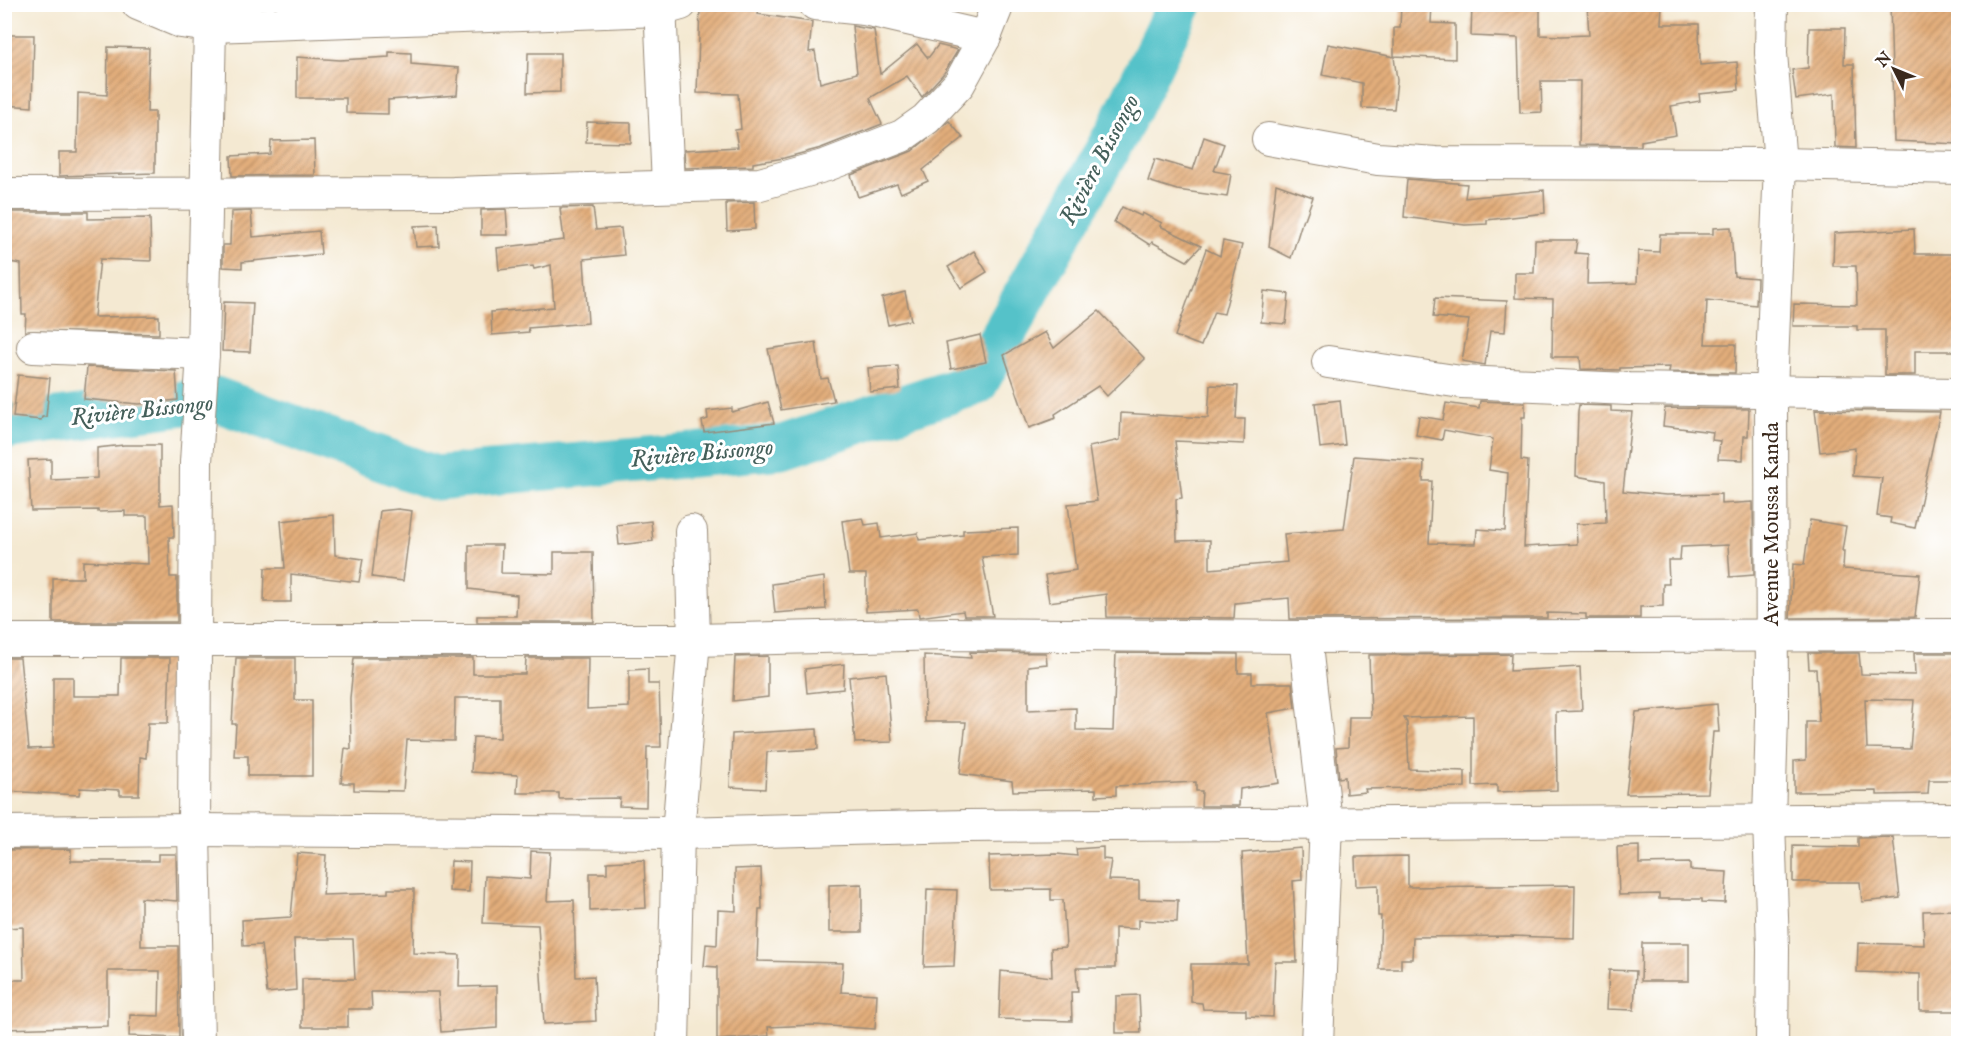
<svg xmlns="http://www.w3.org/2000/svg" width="1963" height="1048" font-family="'IM FELL English',serif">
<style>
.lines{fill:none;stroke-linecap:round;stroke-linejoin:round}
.river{stroke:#54c2c9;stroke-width:45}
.building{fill:url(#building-hatch);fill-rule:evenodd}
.minor-casing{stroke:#988a78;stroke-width:34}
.minor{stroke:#fff;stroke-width:32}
.labels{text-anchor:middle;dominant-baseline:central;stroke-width:6;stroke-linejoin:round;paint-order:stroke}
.street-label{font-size:22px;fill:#3b2a1e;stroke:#fff}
.water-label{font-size:24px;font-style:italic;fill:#445f5a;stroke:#fff}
</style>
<defs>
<pattern id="building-hatch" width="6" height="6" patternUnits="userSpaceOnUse" patternTransform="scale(1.5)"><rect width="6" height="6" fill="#e3ae7c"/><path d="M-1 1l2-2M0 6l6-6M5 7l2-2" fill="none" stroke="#b98e65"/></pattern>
</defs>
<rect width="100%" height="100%" fill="#fff"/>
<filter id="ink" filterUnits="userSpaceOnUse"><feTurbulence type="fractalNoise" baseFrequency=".0167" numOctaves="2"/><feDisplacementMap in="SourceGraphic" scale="12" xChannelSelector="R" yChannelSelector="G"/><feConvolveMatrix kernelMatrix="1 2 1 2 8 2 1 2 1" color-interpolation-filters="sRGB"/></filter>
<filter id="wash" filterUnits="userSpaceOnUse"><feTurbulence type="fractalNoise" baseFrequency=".008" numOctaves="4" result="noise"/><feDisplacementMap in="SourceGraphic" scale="24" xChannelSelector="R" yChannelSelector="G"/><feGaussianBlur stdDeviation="1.35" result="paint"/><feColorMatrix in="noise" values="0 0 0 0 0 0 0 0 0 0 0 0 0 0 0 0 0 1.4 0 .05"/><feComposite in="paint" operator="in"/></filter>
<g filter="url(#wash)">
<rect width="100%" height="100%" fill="#f4e9d2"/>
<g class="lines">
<path class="river" d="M 4,427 L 215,399 L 435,478 L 782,447 L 976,383 L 1118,131 L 1180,4"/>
</g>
<g id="blocks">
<g class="building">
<path d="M 1401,4 L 1432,4 L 1431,23 L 1455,24 L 1455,59 L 1394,56 L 1394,28 L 1400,28 Z"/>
<path d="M 1472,4 L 1540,4 L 1540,35 L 1561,36 L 1589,35 L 1587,4 L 1662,4 L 1661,24 L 1699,24 L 1700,65 L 1737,62 L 1739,90 L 1699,94 L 1700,101 L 1671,106 L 1676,135 L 1641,141 L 1641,146 L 1579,145 L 1580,81 L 1541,81 L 1542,112 L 1520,113 L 1518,38 L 1471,36 Z"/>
<path d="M 1890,4 L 1959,4 L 1959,144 L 1894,141 Z"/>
<path d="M 729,6 L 759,8 L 758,14 L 812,22 L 809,52 L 815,51 L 820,83 L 857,73 L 852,26 L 874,30 L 880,74 L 917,44 L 928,58 L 938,45 L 958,50 L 944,73 L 922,97 L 907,76 L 870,98 L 882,124 L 821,148 L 784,158 L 753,163 L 753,166 L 685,168 L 684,150 L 738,147 L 735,130 L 741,129 L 738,94 L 697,93 L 700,8 Z"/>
<path d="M 1809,28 L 1845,28 L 1844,64 L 1854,64 L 1856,148 L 1835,147 L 1834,94 L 1796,99 L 1792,70 L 1808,68 Z"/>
<path d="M 7,35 L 34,35 L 32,107 L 4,105 Z"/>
<path d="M 1328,44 L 1394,57 L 1397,80 L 1394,109 L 1362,108 L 1362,83 L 1322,75 Z"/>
<path d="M 108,47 L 149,48 L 147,112 L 155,112 L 155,173 L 59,176 L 59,152 L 77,152 L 78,93 L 107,95 Z"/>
<path d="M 389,52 L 411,53 L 411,64 L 459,68 L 457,95 L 388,100 L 388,114 L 346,113 L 346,98 L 297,98 L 297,57 L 340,60 L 389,57 Z"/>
<path d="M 528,53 L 560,53 L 560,92 L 527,93 Z"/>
<path d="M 949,121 L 963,138 L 923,170 L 928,181 L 901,193 L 897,184 L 858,197 L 851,175 L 912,151 Z"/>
<path d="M 587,122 L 631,123 L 631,143 L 586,142 Z"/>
<path d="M 1204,137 L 1224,144 L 1214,171 L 1231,174 L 1227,197 L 1177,190 L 1148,181 L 1155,159 L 1193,170 Z"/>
<path d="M 314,140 L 315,175 L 232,176 L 231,156 L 270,154 L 271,141 Z"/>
<path d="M 1407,179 L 1467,184 L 1465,198 L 1544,190 L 1545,213 L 1487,220 L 1487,224 L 1465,225 L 1404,217 Z"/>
<path d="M 1276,184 L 1313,197 L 1305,219 L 1303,219 L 1291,258 L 1269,247 Z"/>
<path d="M 754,202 L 755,229 L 727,231 L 726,203 Z"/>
<path d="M 593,207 L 596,230 L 621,228 L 624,255 L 584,259 L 588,323 L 528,328 L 529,332 L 492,335 L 491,312 L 554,307 L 551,265 L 534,269 L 533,266 L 499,270 L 497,248 L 564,240 L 560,208 Z"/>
<path d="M 1122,207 L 1141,216 L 1142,213 L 1162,223 L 1160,226 L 1201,246 L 1187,261 L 1152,242 L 1150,245 L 1114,222 Z"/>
<path d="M 506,209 L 508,235 L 481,235 L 481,210 Z"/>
<path d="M 251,211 L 253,237 L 319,231 L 321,254 L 242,262 L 242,268 L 223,267 L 223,245 L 230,245 L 231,212 Z"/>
<path d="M 4,212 L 88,212 L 88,219 L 150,218 L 151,261 L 100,259 L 94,317 L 159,316 L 159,334 L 25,331 L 26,314 L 22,314 L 21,264 L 4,261 Z"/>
<path d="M 438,225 L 439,246 L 416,247 L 414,226 Z"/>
<path d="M 1731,227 L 1734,276 L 1757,278 L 1756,305 L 1707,300 L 1705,344 L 1736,344 L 1735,373 L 1669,372 L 1670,367 L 1620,368 L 1620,370 L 1581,369 L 1580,357 L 1552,357 L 1553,299 L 1515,298 L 1515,273 L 1534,273 L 1535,240 L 1577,240 L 1575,253 L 1588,254 L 1587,284 L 1637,283 L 1638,251 L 1659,252 L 1660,234 L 1713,234 L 1713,228 Z"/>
<path d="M 1914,229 L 1915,254 L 1959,254 L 1956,351 L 1915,351 L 1915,375 L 1885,375 L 1885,330 L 1857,330 L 1857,326 L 1793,326 L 1794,304 L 1857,305 L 1856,266 L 1833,266 L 1834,233 Z"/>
<path d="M 1223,241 L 1242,245 L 1224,314 L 1214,312 L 1201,346 L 1175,336 L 1206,249 L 1220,256 Z"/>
<path d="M 974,251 L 987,272 L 961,288 L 948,267 Z"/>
<path d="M 1264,291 L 1289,294 L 1286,324 L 1261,322 Z"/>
<path d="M 905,292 L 911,320 L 888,325 L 882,298 Z"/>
<path d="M 1435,298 L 1507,301 L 1505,332 L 1490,331 L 1485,365 L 1462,361 L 1469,320 L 1433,317 Z"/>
<path d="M 224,302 L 253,303 L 250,352 L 222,351 Z"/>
<path d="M 1099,311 L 1145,359 L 1107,396 L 1098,386 L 1055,414 L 1056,418 L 1029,428 L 1004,355 L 1045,332 L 1054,348 Z"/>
<path d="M 980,335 L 986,362 L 951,369 L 946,343 Z"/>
<path d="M 816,342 L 821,379 L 828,378 L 834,401 L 781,410 L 768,349 Z"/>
<path d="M 898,366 L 900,389 L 870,392 L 868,368 Z"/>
<path d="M 87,367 L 176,371 L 178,400 L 139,404 L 84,399 Z"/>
<path d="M 18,375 L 50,378 L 46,417 L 42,417 L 41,420 L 13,417 Z"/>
<path d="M 1210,385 L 1238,386 L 1236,419 L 1245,419 L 1244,444 L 1175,441 L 1182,498 L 1176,499 L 1177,541 L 1210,540 L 1210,569 L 1287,562 L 1284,534 L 1344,529 L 1354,456 L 1424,461 L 1423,481 L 1432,481 L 1429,543 L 1476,544 L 1477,529 L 1505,531 L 1508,473 L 1489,470 L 1493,439 L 1444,430 L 1442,440 L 1416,435 L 1419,416 L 1443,420 L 1446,403 L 1479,408 L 1480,401 L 1525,403 L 1525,417 L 1522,417 L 1521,460 L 1528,461 L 1524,547 L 1577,544 L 1576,524 L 1606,523 L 1605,481 L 1576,476 L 1578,411 L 1579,405 L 1611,406 L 1611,411 L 1632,412 L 1623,491 L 1666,495 L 1721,494 L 1721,504 L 1753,502 L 1754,575 L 1730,577 L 1728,545 L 1681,547 L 1680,560 L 1668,560 L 1669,584 L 1663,584 L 1663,606 L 1640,607 L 1640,618 L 1586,618 L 1586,614 L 1547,613 L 1547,618 L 1290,619 L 1289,598 L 1235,603 L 1234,618 L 1107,617 L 1106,594 L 1049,602 L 1045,575 L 1076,570 L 1068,504 L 1097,501 L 1089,447 L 1120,440 L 1121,413 L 1208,418 Z"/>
<path d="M 1340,400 L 1345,445 L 1320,448 L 1315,403 Z"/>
<path d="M 768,402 L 774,423 L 704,432 L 702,421 L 708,419 L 707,411 L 732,408 L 732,412 Z"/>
<path d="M 1665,408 L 1749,409 L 1748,436 L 1744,436 L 1743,460 L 1718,459 L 1720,441 L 1712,440 L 1713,432 L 1663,426 Z"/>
<path d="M 1815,410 L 1940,412 L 1915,528 L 1890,523 L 1891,518 L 1877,516 L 1882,478 L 1853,476 L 1855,448 L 1820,452 Z"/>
<path d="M 124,445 L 160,445 L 160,505 L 173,504 L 174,537 L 169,537 L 170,577 L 177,577 L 177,622 L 53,622 L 53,578 L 83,578 L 83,561 L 148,564 L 147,516 L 125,516 L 125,511 L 98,512 L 98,510 L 31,511 L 28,460 L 51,459 L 51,480 L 97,478 L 97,448 Z"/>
<path d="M 398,509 L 412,511 L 403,581 L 372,577 L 380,511 Z"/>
<path d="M 334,515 L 335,555 L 363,559 L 359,582 L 291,574 L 291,602 L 264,602 L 265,568 L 285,568 L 281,521 Z"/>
<path d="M 863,518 L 865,525 L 879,523 L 881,538 L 918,533 L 919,540 L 963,535 L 963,530 L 1018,528 L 1018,555 L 982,557 L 993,616 L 964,616 L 963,611 L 919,617 L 918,609 L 866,612 L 866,574 L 849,574 L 842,521 Z"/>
<path d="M 1810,520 L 1846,526 L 1842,551 L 1844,551 L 1843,569 L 1920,574 L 1915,617 L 1790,618 L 1793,564 L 1804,565 Z"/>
<path d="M 651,521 L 653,541 L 619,545 L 617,525 Z"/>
<path d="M 469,545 L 502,545 L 501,573 L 554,574 L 554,552 L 593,552 L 594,622 L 477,622 L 477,616 L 516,616 L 517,595 L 469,589 Z"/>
<path d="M 824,577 L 826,609 L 775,613 L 772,584 Z"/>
<path d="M 970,652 L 1046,653 L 1047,664 L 1028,666 L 1028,710 L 1076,708 L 1076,730 L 1113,731 L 1116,653 L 1238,654 L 1238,673 L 1252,673 L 1252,683 L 1292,683 L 1295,708 L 1268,713 L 1279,783 L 1240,789 L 1239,806 L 1201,806 L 1202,791 L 1196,791 L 1196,782 L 1116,786 L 1116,795 L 1096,796 L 1096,789 L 1013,791 L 1012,781 L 960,774 L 966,722 L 925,722 L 924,655 L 971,658 Z"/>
<path d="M 1808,653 L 1859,653 L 1861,674 L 1915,675 L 1914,653 L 1959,653 L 1959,780 L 1929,780 L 1928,794 L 1877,795 L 1877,791 L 1794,792 L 1794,761 L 1806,760 L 1806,722 L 1819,722 L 1816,669 L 1809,669 ZM 1865,699 L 1914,700 L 1910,749 L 1867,748 Z"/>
<path d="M 1511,654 L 1510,671 L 1580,667 L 1582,711 L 1556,712 L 1557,790 L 1497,792 L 1497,785 L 1473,786 L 1473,716 L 1404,718 L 1407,723 L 1409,769 L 1465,771 L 1465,787 L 1365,789 L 1366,792 L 1346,794 L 1345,777 L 1339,778 L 1336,748 L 1348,747 L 1349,717 L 1371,717 L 1369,655 Z"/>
<path d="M 768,656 L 768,697 L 733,701 L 735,657 Z"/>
<path d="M 4,658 L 20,658 L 29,749 L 53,748 L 53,677 L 73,677 L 73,696 L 120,696 L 121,658 L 170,658 L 168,723 L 148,723 L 146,758 L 140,757 L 139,795 L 120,795 L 120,790 L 80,788 L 79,795 L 4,791 Z"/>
<path d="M 236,658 L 295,658 L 295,700 L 312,700 L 312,776 L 248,776 L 248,756 L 234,756 L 236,724 L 232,724 Z"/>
<path d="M 354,658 L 473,658 L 473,674 L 525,674 L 526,658 L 588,658 L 587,709 L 629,707 L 629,670 L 648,669 L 648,684 L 659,684 L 661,747 L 647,747 L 646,807 L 619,806 L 620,798 L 559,799 L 559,793 L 517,793 L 518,775 L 471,772 L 473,737 L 500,738 L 500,698 L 455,698 L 454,741 L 407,740 L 403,791 L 354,790 L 354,783 L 341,783 L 345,748 L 351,749 L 350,698 Z"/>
<path d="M 844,664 L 843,689 L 807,693 L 805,669 Z"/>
<path d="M 886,673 L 892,742 L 855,743 L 849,677 Z"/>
<path d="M 1717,704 L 1719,732 L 1713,732 L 1708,793 L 1626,794 L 1636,712 Z"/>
<path d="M 817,729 L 818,749 L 767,752 L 765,789 L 730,787 L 732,734 Z"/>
<path d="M 1893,837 L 1900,898 L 1862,902 L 1860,882 L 1793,882 L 1793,846 L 1858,847 L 1858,838 Z"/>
<path d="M 1639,846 L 1639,864 L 1690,863 L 1690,870 L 1727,872 L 1725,903 L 1702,902 L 1702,899 L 1659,899 L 1659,894 L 1619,895 L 1617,847 Z"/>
<path d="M 1103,847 L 1103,859 L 1111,860 L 1108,880 L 1139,881 L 1139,899 L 1178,900 L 1177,922 L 1138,920 L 1138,929 L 1115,928 L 1115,968 L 1076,968 L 1078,992 L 1071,992 L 1072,1021 L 999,1019 L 1001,971 L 1052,977 L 1051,948 L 1066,947 L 1063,900 L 1051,900 L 1051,889 L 990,890 L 989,856 L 1057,854 L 1077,856 L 1076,849 Z"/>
<path d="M 1301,848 L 1302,880 L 1293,881 L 1297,962 L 1275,962 L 1273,1017 L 1246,1016 L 1246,1010 L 1203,1009 L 1202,1003 L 1191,1002 L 1191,964 L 1248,964 L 1242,853 Z"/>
<path d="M 71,849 L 71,861 L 158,861 L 158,854 L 176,854 L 177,901 L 141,898 L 141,946 L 178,946 L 179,1038 L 129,1036 L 130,1015 L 159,1016 L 160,971 L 108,971 L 108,1026 L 4,1029 L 4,980 L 24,980 L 23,927 L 4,928 L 4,850 Z"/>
<path d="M 531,851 L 550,852 L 547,901 L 574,900 L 576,977 L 594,976 L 596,1021 L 544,1024 L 538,925 L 483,923 L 485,876 L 530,879 Z"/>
<path d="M 297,853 L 326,855 L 323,895 L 388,893 L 388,889 L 414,889 L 413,953 L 460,955 L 459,987 L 497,986 L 497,1028 L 441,1032 L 438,992 L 371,992 L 372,1009 L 348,1009 L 348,1027 L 302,1027 L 302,979 L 355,979 L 353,939 L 294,939 L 296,990 L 267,993 L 261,945 L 243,946 L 242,920 L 291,917 Z"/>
<path d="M 1408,856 L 1408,887 L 1575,885 L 1574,938 L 1512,936 L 1413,937 L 1412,959 L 1401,959 L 1401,969 L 1379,969 L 1381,916 L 1378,916 L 1378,885 L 1356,886 L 1355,857 Z"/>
<path d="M 644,860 L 646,908 L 590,911 L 590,873 L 607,873 L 607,862 Z"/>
<path d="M 451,861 L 470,862 L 469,892 L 449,891 Z"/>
<path d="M 761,868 L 762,909 L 759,909 L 757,961 L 843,963 L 841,992 L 877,994 L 875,1029 L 814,1025 L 768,1027 L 769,1036 L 717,1040 L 717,967 L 704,966 L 706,944 L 717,945 L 718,910 L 736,911 L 735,869 Z"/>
<path d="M 862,884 L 862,932 L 829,932 L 829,885 Z"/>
<path d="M 927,889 L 957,890 L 954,966 L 924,967 Z"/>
<path d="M 1957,910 L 1959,1011 L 1920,1011 L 1920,974 L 1857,972 L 1858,943 L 1924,945 L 1923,911 Z"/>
<path d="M 1642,943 L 1689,943 L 1689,981 L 1641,981 Z"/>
<path d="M 1609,970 L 1636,971 L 1634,1010 L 1607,1009 Z"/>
<path d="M 1139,995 L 1141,1033 L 1116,1033 L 1116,996 Z"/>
</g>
</g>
</g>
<g filter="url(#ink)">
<use href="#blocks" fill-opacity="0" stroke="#988a78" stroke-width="1.5"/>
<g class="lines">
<g class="minor-casing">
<g id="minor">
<path d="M 138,4 L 181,22 L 210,26 L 660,10 L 681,4"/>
<path d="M 660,4 L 668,186"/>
<path d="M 815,4 L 864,9 L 985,37"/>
<path d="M 1268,139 L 1378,159 L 1436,163 L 1780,164 L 1958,168"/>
<path d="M 4,194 L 453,193 L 760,184 L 827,165 L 902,136 L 926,119 L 959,84 L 985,37 L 998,4"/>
<path d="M 33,347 L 203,354"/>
<path d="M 1328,362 L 1461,382 L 1629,389 L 1958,394"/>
<path d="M 1305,637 L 1326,822 L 1317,1044"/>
<path d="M 4,640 L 694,640 L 949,634 L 1305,637 L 1958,635"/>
<path d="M 4,832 L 194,830 L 678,833 L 966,826 L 1958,819"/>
<path d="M 198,1044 L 194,830 L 196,462 L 203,354 L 210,26"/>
<path d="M 673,1044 L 678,833 L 694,640 L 691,531"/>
<path d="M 1772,1044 L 1773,949 L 1769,819 L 1772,718 L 1771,391 L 1780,164 L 1771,53 L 1772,4"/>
</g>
</g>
<use href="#minor" class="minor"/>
</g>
</g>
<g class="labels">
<g class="street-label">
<text transform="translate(1772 524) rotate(-90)">Avenue Moussa Kanda</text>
</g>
<g class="water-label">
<text transform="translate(1100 160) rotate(-62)">Rivière Bissongo</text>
<text transform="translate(142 411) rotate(-6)">Rivière Bissongo</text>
<text transform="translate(702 454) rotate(-5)">Rivière Bissongo</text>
</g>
</g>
<rect width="1963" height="1048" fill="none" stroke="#fff" stroke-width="24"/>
<g transform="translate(1894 69) rotate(313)" stroke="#ffffff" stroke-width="4.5" paint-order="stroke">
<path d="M0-4.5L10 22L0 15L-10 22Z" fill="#3b2a1e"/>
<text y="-9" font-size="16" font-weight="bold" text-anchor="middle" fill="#3b2a1e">N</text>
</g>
</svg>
